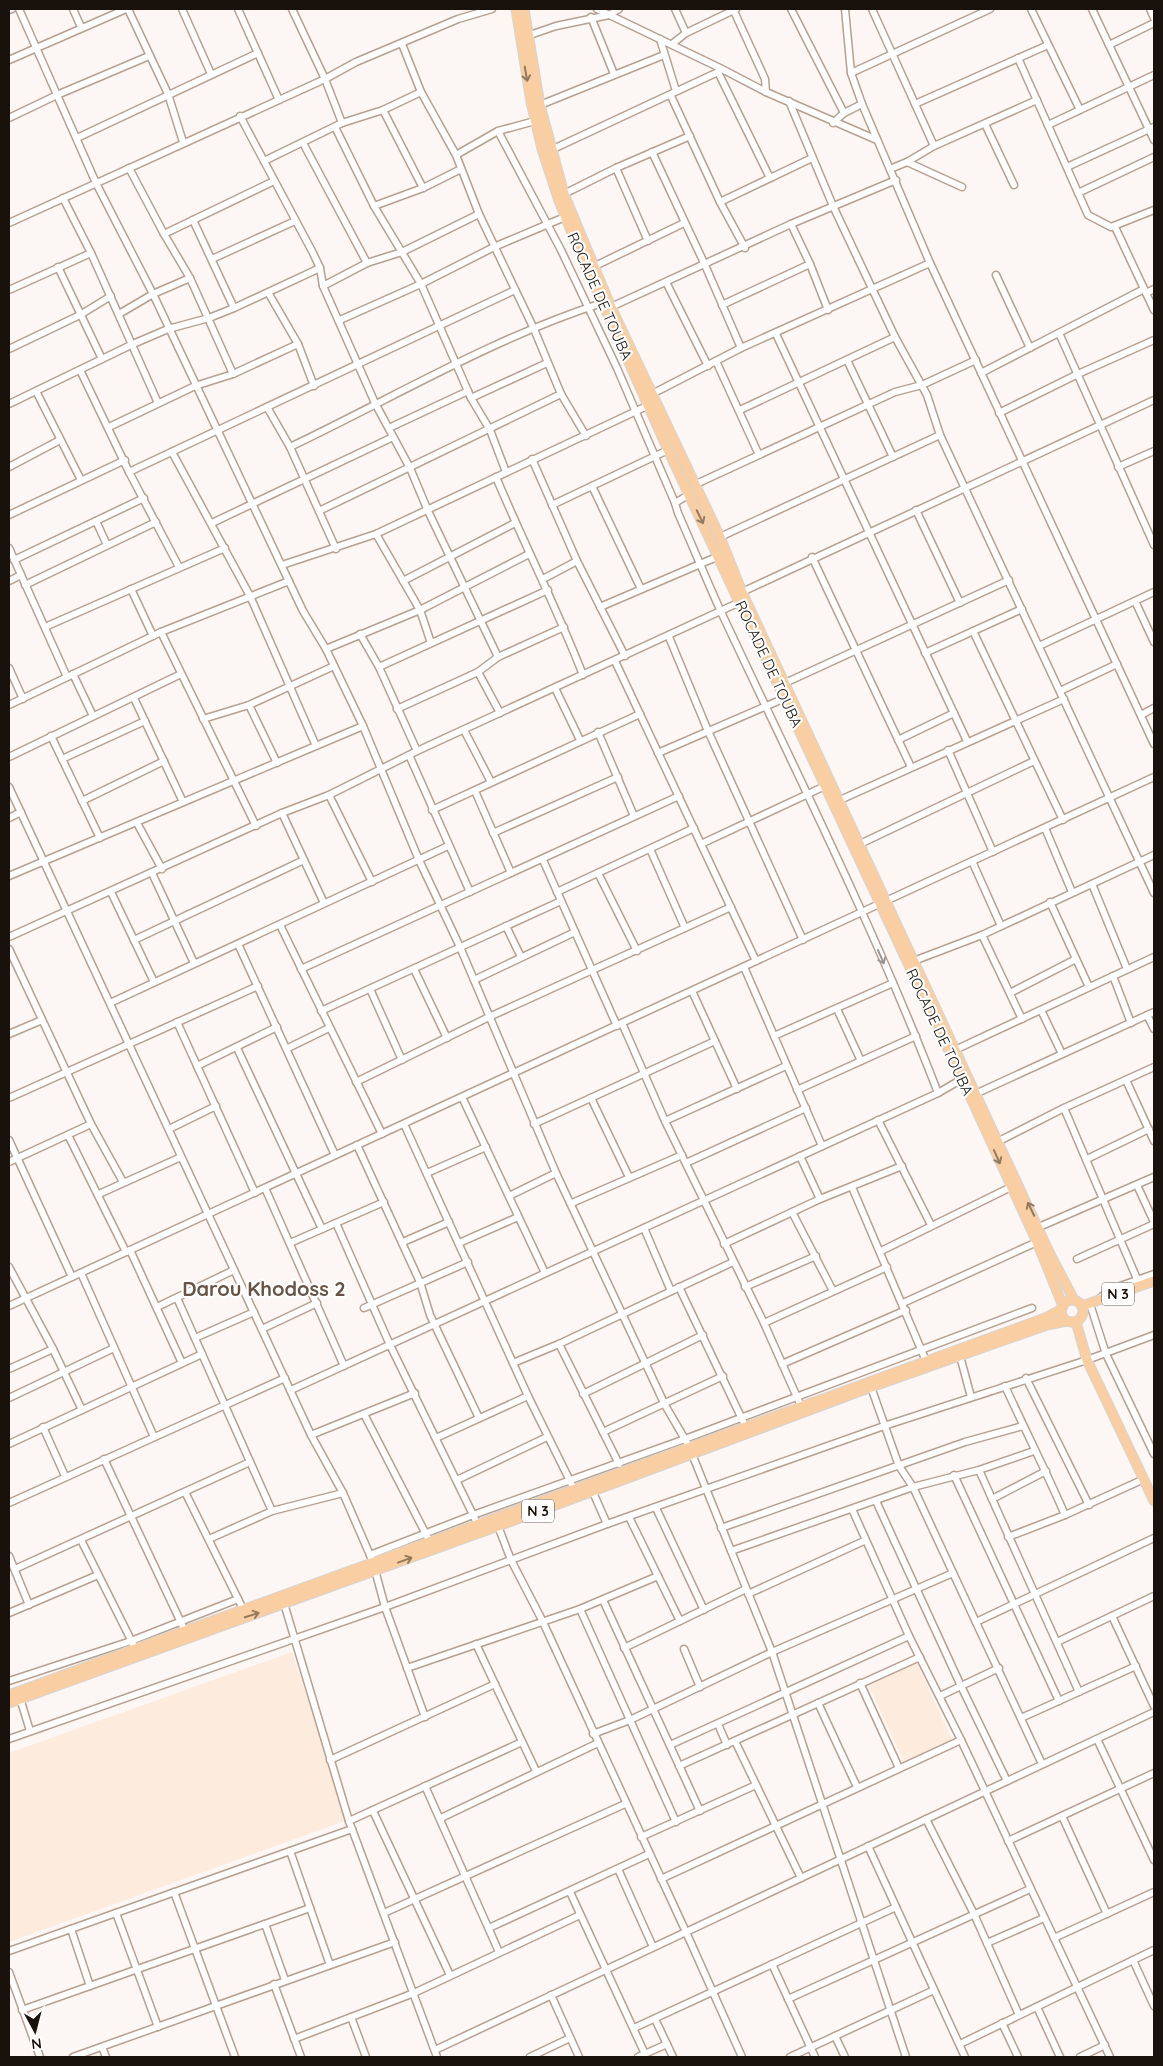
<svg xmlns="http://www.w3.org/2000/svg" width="1163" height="2066" font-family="Quicksand,sans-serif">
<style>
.built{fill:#fdebde}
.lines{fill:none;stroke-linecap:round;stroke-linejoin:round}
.minor-casing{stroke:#b6a091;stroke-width:9}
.major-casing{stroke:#d6d4d3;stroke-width:11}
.minor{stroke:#fff;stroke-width:6}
.major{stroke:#f8cea2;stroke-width:9}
.oneway{stroke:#94795e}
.oneway2{stroke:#989492}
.labels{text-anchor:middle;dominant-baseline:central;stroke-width:4.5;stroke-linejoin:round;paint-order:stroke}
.shield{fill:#fff;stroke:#5e5955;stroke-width:1}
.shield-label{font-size:14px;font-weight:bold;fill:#19120c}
.street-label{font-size:15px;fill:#19120c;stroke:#fff}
.district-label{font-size:20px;font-weight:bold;fill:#675345;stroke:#fff}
</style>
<rect width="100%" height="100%" fill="#fcf7f4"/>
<g class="built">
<path d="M 292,1652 L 348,1820 L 9,1942 L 9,1753 Z"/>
<path d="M 917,1663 L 952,1740 L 904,1762 L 868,1684 Z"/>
</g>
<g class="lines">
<g class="minor-casing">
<g id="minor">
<path d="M 19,9 L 96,183 L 153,294 L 303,611 L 326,649 L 363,726 L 419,860 L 460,947 L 556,1173 L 665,1405 L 690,1448"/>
<path d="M 73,9 L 81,27"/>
<path d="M 128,9 L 168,94 L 183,142"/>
<path d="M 182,9 L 211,74"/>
<path d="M 238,9 L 279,100"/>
<path d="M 292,9 L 325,79 L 342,123"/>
<path d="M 597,9 L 720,68 L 766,92 L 877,140"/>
<path d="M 675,9 L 686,33"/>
<path d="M 733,9 L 765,79 L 766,92"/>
<path d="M 791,9 L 844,113"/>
<path d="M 845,9 L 851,73 L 862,104 L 930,263 L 1154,744"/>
<path d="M 872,9 L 934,146"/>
<path d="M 1031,9 L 1080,110"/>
<path d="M 1092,9 L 1154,140"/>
<path d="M 1150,9 L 1154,18"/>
<path d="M 9,10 L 12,9"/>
<path d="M 591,17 L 614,74"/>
<path d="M 527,36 L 556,26 L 609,15 L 619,9"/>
<path d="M 660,39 L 676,91"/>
<path d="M 402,44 L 421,92 L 456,155 L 479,214 L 534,329 L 561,394 L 586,436"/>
<path d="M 672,44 L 686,33 L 736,9"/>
<path d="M 1109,45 L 1154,23"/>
<path d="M 1018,58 L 1088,215 L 1111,227 L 1154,210"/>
<path d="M 9,60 L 126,9"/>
<path d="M 719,69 L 718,72 L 770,178"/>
<path d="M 851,73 L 990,9"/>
<path d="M 671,96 L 720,202 L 745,248"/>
<path d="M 789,101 L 833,206 L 895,337 L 927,395 L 940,435 L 1154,893"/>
<path d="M 915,104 L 1048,45"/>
<path d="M 540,105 L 664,55"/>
<path d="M 383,110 L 423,188"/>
<path d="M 240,116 L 313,253 L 320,268 L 323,286 L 375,403 L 410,468 L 428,511 L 498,657"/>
<path d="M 9,118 L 57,95 L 149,56"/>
<path d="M 833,123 L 844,113 L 862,104"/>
<path d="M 985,124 L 1014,185"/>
<path d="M 1048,125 L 1154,75"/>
<path d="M 335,127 L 374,206 L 421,284 L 471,398 L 490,430 L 506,472"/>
<path d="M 498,131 L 561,250 L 617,368 L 675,503"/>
<path d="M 77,138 L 258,53"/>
<path d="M 303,143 L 367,263"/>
<path d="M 551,150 L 718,72"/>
<path d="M 652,152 L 705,265 L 741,348"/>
<path d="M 456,155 L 498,131 L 535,121"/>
<path d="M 264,161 L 342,123 L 383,110 L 421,92"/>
<path d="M 907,162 L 962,187"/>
<path d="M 1067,167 L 1154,127"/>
<path d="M 129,168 L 164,234 L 190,278 L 233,374"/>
<path d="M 616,168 L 648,241"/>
<path d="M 890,169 L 907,162 L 934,146 L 1037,100"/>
<path d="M 1078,193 L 1154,157"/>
<path d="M 564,194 L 616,168 L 690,136"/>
<path d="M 63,198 L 91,253 L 158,403"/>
<path d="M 720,202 L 812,158"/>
<path d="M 374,206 L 423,188 L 461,169"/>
<path d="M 193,220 L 234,308"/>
<path d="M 9,223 L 325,79 L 356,62 L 458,19 L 492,9"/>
<path d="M 791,224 L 810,264 L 828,310"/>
<path d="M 1115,227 L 1154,310"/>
<path d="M 164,234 L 274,181"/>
<path d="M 212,259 L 295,221"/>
<path d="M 595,266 L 684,223"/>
<path d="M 58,267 L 102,359"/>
<path d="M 996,275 L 1030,348"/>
<path d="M 666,282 L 708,366"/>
<path d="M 323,286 L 367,263 L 402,252 L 479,214"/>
<path d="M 9,290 L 91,253"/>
<path d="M 1146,293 L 1154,289"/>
<path d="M 269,294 L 298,344 L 314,386"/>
<path d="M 722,305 L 810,264"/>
<path d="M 611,307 L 791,224 L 896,180"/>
<path d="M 119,314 L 153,294 L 190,278"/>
<path d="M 340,320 L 421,284 L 494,247 L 565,217"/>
<path d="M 1059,333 L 1154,545"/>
<path d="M 776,334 L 967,741"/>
<path d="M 9,349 L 80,315 L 111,296"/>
<path d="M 847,360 L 893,457"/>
<path d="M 716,361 L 759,455"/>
<path d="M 80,370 L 129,472 L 179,567"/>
<path d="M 981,373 L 1144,289"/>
<path d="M 36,391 L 81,480"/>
<path d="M 652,394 L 741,348 L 930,263"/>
<path d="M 471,398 L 547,363"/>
<path d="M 9,404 L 133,344 L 168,329 L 209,318 L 234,308 L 320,268"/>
<path d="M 267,407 L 290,447 L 336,549"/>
<path d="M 740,410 L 895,337"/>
<path d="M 999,413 L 1078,374 L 1154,340"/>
<path d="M 109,427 L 195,386 L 233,374 L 298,344"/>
<path d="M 389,428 L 468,391"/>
<path d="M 290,447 C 393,398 493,338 602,303"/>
<path d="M 172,452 L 250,596 L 316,746"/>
<path d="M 532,459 L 577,561 L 625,656"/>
<path d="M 9,467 L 60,440"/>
<path d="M 1118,467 L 1154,451"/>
<path d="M 129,472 L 515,290"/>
<path d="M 496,477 C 524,544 557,608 583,675"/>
<path d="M 694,485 L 895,392 L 922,385 L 976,360"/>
<path d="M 592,486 L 641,589"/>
<path d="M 690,494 L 675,503 L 678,513 C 693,547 707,581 722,614 C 796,772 875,929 938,1093"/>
<path d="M 552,505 L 668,450"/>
<path d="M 916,510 L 960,603"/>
<path d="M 319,511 L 561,394"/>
<path d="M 9,515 L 125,460"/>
<path d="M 96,521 L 107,545"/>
<path d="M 212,523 L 393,437"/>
<path d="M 376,534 L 420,610 L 431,643"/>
<path d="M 720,537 L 940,435"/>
<path d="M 9,548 L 67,677"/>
<path d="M 812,557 L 911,767"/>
<path d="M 14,560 L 144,498"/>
<path d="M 282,565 L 376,534 L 649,405"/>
<path d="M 543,579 L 577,561"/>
<path d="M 9,581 L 21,575"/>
<path d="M 403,581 L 515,523"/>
<path d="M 25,585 L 156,522"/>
<path d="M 131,589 L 153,636"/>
<path d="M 740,593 L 1154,400"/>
<path d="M 1135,601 L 1154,642"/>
<path d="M 600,607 L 719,556"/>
<path d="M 45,627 L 225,548"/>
<path d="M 973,631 L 1063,820"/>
<path d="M 161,632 L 256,826"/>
<path d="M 360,634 L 379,667 L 417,751"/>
<path d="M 669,637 L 708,731 L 803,940"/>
<path d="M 1039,646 L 1154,592"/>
<path d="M 326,649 L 420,610 L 529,554"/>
<path d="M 925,653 L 1022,609"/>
<path d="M 615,661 L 756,961"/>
<path d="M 379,667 L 548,590"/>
<path d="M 9,668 L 23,699"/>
<path d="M 478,672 L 500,713"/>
<path d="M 73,674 L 93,716"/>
<path d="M 785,683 L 1009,580"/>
<path d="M 555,688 L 580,740"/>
<path d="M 1060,691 L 1117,664"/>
<path d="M 134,698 L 183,802"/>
<path d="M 9,705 L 161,632 L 289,581"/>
<path d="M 249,705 L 277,763"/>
<path d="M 397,709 L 478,672 L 498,657 L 564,627"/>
<path d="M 1141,715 L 1154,708"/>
<path d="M 203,719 L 249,705 L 334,666"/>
<path d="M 464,730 L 491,782"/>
<path d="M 598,732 L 634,816"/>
<path d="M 51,736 L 100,838"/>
<path d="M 898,740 L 954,713"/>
<path d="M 948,750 L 993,852"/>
<path d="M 658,753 L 785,698"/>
<path d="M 409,755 L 470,892"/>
<path d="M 9,757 L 181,674"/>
<path d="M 62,759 L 145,721"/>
<path d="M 9,787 L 311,1435 L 343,1493 L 373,1562"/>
<path d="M 475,791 L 511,873"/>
<path d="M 329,795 L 372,882"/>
<path d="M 840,800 L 1064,699"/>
<path d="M 82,801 L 164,761"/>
<path d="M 432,810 L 640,714"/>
<path d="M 282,813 L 324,903"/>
<path d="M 9,818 L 21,812"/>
<path d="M 137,823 L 162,869"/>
<path d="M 1045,828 L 1072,892"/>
<path d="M 493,833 L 618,777"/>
<path d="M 701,844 L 825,786"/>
<path d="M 860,844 L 1034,761"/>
<path d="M 650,849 L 685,928"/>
<path d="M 543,860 L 617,1026"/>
<path d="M 972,861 L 1001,926"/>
<path d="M 152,873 L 194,963"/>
<path d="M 598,873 L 637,951"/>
<path d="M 9,876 L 363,726"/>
<path d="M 1092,884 L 1127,969"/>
<path d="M 111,892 L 154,982"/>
<path d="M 557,892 L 694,828"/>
<path d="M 1050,902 L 1089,987"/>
<path d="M 280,925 L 382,1134"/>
<path d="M 506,926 L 521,957"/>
<path d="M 982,935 L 1022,1019"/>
<path d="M 9,937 L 282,813 L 329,795 L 417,751 L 740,602"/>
<path d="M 134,940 L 304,860"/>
<path d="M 238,944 L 335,1155"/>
<path d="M 9,949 L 91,1124 L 123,1182"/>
<path d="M 911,962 L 982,935 L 1154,855"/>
<path d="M 744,967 L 822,1146"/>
<path d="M 301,969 L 679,796"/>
<path d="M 414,969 L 447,1038"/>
<path d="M 1113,976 L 1131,1023"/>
<path d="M 474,980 L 575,932"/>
<path d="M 370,989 L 402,1060"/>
<path d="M 692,991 L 737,1089"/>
<path d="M 1010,993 L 1076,959"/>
<path d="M 110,1003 L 448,846"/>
<path d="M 837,1009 L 861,1061"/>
<path d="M 1041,1010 L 1062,1054"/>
<path d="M 321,1011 L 561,901"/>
<path d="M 1147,1015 L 1154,1029"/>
<path d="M 177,1022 L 255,1193"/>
<path d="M 622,1023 L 665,1121 L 764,1323 L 801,1406"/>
<path d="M 9,1034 L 42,1020"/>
<path d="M 774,1036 L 893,983"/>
<path d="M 237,1048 L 322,1229"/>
<path d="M 288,1048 L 329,1028"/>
<path d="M 957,1049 L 1154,957"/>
<path d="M 197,1066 L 277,1027"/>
<path d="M 1126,1080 L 1154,1141"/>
<path d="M 356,1082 L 489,1017 L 731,907"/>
<path d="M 797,1090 L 916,1036"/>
<path d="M 973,1095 L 1154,1012"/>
<path d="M 462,1097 L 545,1273"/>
<path d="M 9,1098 L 258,986"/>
<path d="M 591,1098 L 629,1177"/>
<path d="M 1064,1108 L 1140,1286"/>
<path d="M 878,1120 L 931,1225"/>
<path d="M 665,1121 L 786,1066"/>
<path d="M 404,1124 L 528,1396 L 574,1489"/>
<path d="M 534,1124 L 715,1041"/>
<path d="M 169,1129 L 216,1106"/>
<path d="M 68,1135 L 126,1252"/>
<path d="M 9,1140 L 72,1277"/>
<path d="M 999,1141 L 1064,1108 L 1154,1067"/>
<path d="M 357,1145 L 420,1282 L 430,1315 L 479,1418"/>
<path d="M 800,1156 L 820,1199"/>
<path d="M 1087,1159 L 1149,1129"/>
<path d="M 9,1162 L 91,1124"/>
<path d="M 686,1163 L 806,1108"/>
<path d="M 427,1173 L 486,1147"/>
<path d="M 1137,1185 L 1154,1222"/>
<path d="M 852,1187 L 926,1361"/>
<path d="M 265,1188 L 344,1366"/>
<path d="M 99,1194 L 181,1157"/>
<path d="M 509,1196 L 556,1173"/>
<path d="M 572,1203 L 682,1155"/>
<path d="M 792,1212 L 833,1291"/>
<path d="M 336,1223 L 390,1345 L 478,1525"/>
<path d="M 1039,1227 L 1154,1177"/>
<path d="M 644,1228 L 671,1291"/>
<path d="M 403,1242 L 449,1222"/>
<path d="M 290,1243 L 384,1202"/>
<path d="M 459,1243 L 518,1217"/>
<path d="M 724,1244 L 820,1199 L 902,1166"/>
<path d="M 130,1250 L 182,1363"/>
<path d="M 881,1251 L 1011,1187"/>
<path d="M 1077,1259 L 1154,1224"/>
<path d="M 9,1267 L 53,1349 L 82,1410"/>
<path d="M 81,1273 L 154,1437"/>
<path d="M 679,1287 L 743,1421"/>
<path d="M 745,1287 L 816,1256"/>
<path d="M 177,1298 L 272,1511"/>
<path d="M 1099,1299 L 1109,1290 L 1154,1274"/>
<path d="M 903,1303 L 1037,1242"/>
<path d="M 1090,1304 L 1106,1354 L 1154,1454"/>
<path d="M 9,1306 L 1154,777"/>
<path d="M 157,1307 L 234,1270"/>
<path d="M 364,1308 L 468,1262"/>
<path d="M 764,1323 L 887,1267"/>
<path d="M 262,1329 L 317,1303"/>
<path d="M 195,1338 L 254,1312"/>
<path d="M 559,1344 L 619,1464"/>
<path d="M 960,1356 L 971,1397"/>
<path d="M 513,1363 L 559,1344 L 733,1262"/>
<path d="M 782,1364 L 906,1310"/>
<path d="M 9,1369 L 53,1349"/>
<path d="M 1026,1378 L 1089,1505"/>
<path d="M 1005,1386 C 1025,1430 1046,1471 1065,1515"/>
<path d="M 871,1387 L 899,1466 L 913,1487 L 1042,1764"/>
<path d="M 291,1390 L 938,1093 L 962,1079"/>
<path d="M 583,1394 L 703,1335"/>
<path d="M 9,1398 L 114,1348"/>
<path d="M 364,1414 L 430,1542"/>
<path d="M 43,1427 L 65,1476"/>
<path d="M 603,1432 L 723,1376"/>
<path d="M 311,1435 L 415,1393"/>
<path d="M 436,1438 L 528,1396"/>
<path d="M 9,1444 L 202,1354"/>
<path d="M 692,1454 L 772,1652 L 906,2057"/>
<path d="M 104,1459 L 185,1631"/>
<path d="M 979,1470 L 1079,1692"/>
<path d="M 954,1475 L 1059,1701"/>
<path d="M 457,1480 L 547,1437"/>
<path d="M 592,1490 L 607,1524"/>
<path d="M 185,1492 L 243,1609"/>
<path d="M 992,1499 L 1046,1471"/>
<path d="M 876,1501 L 961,1686 L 1007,1781"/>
<path d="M 9,1503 L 285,1378"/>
<path d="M 656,1508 L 704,1610"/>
<path d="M 852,1509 L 909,1636 L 961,1740 L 1110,2057"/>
<path d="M 629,1517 L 680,1621"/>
<path d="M 498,1526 L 511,1560 L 542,1620 L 686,1932 L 742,2057"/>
<path d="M 721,1528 L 965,1442 L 1023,1426"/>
<path d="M 1008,1537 L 1065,1515 L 1144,1479"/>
<path d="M 209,1539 L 272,1511 L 343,1493"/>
<path d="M 81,1540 L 133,1644"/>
<path d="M 731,1551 L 913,1487 L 979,1470 L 1034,1451"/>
<path d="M 370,1555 L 473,1515 L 685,1439 L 1032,1308"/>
<path d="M 9,1556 L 29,1605"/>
<path d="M 15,1569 L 250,1462"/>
<path d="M 375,1570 L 385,1607 L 425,1717"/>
<path d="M 748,1594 L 864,1541"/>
<path d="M 283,1600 L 349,1821 L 437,2057"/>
<path d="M 603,1600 L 700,1811"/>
<path d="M 580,1609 L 676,1822"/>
<path d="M 9,1613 L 98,1575"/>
<path d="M 1112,1616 L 1154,1706"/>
<path d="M 976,1622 L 1154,1538"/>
<path d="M 1057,1642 L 1154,1596"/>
<path d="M 476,1644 L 536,1771"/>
<path d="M 624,1648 L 746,1589"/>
<path d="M 684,1649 L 700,1687"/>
<path d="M 407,1668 L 580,1609 L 658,1576"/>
<path d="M 9,1681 L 131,1641 L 238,1599"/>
<path d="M 860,1683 L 899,1768"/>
<path d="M 940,1696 L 999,1668"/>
<path d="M 20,1698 L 30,1731"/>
<path d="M 818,1703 L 857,1787"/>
<path d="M 1021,1718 L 1136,1666"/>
<path d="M 718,1724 L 727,1745"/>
<path d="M 593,1734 L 630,1720 L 772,1652 L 953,1573"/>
<path d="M 9,1739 L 385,1607 L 607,1524 L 884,1426 L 1087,1360 L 1154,1335"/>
<path d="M 1097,1739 L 1154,1860"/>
<path d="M 735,1741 L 801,1878"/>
<path d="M 670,1745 L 909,1636"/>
<path d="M 330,1760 L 495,1684"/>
<path d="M 679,1766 L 920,1657"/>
<path d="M 425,1786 L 499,1952"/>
<path d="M 373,1811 L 450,1975"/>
<path d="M 1062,1816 L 1107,1914"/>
<path d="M 441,1818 L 598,1743"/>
<path d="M 926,1819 L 974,1914 L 1019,2015"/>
<path d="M 349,1821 L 522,1742"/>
<path d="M 641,1837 L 756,1785"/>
<path d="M 1008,1841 L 1154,1773"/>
<path d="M 868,1846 L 965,2057"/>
<path d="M 290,1851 L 330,1965"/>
<path d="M 618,1869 L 653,1947"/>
<path d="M 661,1879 L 961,1740"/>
<path d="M 174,1892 L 235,2057"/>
<path d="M 570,1892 L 645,2054"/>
<path d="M 116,1913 L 158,2027"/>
<path d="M 384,1913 L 625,1804"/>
<path d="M 265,1924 L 285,1980"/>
<path d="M 489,1928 L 649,1854"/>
<path d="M 71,1929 L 90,1986"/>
<path d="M 1054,1938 L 1154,1892"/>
<path d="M 987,1943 L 1044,1918"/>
<path d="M 9,1951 L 352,1829"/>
<path d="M 1133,1960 L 1154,2006"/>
<path d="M 772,1964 L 815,2057"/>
<path d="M 9,1972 L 40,2057"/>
<path d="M 274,1984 L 301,2057"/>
<path d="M 551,1995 L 579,2057"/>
<path d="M 788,1999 L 1030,1889"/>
<path d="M 1037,2007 L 1060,2057"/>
<path d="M 22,2010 L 310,1908"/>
<path d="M 351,2017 L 366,2057"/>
<path d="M 655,2019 L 673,2057"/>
<path d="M 1002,2023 L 1018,2057"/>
<path d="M 634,2028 L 896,1907"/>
<path d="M 835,2036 L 845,2057"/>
<path d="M 294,2039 L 414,1993 L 580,1915"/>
<path d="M 960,2044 L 1154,1950"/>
<path d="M 102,2047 L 106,2057"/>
<path d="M 435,2050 L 1154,1712"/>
<path d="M 73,2057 L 395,1942"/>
<path d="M 530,2057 L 570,2038"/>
<path d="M 638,2057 L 667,2044"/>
<path d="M 790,2057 L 934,1990"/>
<path d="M 1080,2057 L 1105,2045"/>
</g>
</g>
<g class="major-casing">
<g id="major">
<path d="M 516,9 L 531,102 L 542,149 L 559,201 L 581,255 L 668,450 L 970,1096 L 1037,1242 L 1063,1306"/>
<path d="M 524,9 L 540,105 L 564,194 L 611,307 L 720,537 L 742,592 L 1049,1252 L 1074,1300"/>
<circle cx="1072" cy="1311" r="11"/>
<path d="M 1082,1306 L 1154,1281"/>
<path d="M 1076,1322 L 1087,1360 L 1154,1501"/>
<path d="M 9,1695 L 1045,1318 L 1062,1309"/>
<path d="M 9,1703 L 534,1513 L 871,1387 L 1047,1325 L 1067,1321"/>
</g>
</g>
<use href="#minor" class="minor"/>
<use href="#major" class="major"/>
</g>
<defs><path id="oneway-shaft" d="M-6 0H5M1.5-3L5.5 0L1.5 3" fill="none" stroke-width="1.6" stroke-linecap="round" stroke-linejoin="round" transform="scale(1.25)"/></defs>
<g class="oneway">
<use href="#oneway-shaft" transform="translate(526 74) rotate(80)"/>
<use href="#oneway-shaft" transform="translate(700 517) rotate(64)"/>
<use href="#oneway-shaft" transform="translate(997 1157) rotate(66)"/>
<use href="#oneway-shaft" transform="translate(1031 1209) rotate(-115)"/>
<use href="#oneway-shaft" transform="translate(405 1560) rotate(-20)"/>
<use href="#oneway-shaft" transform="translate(252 1615) rotate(-18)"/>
</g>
<use class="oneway2" href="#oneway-shaft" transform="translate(881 957) rotate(66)"/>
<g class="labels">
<g class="shield">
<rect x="1102" y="1282.5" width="32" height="23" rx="4"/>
<rect x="522" y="1499.5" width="32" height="23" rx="4"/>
</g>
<g class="shield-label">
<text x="1118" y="1294">N 3</text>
<text x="538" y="1511">N 3</text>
</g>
<g class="street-label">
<text transform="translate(600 296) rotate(66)">ROCADE DE TOUBA</text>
<text transform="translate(769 664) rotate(65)">ROCADE DE TOUBA</text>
<text transform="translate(940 1032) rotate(65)">ROCADE DE TOUBA</text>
</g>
<g class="district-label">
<text x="264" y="1288">Darou Khodoss 2</text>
</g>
</g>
<rect width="1163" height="2066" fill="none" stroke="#19120c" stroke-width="20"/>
<g transform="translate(35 2031) rotate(173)" stroke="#ffffff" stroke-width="4" paint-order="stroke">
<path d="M0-4L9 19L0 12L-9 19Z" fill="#19120c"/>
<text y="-8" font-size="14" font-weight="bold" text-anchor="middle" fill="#19120c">N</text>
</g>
</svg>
